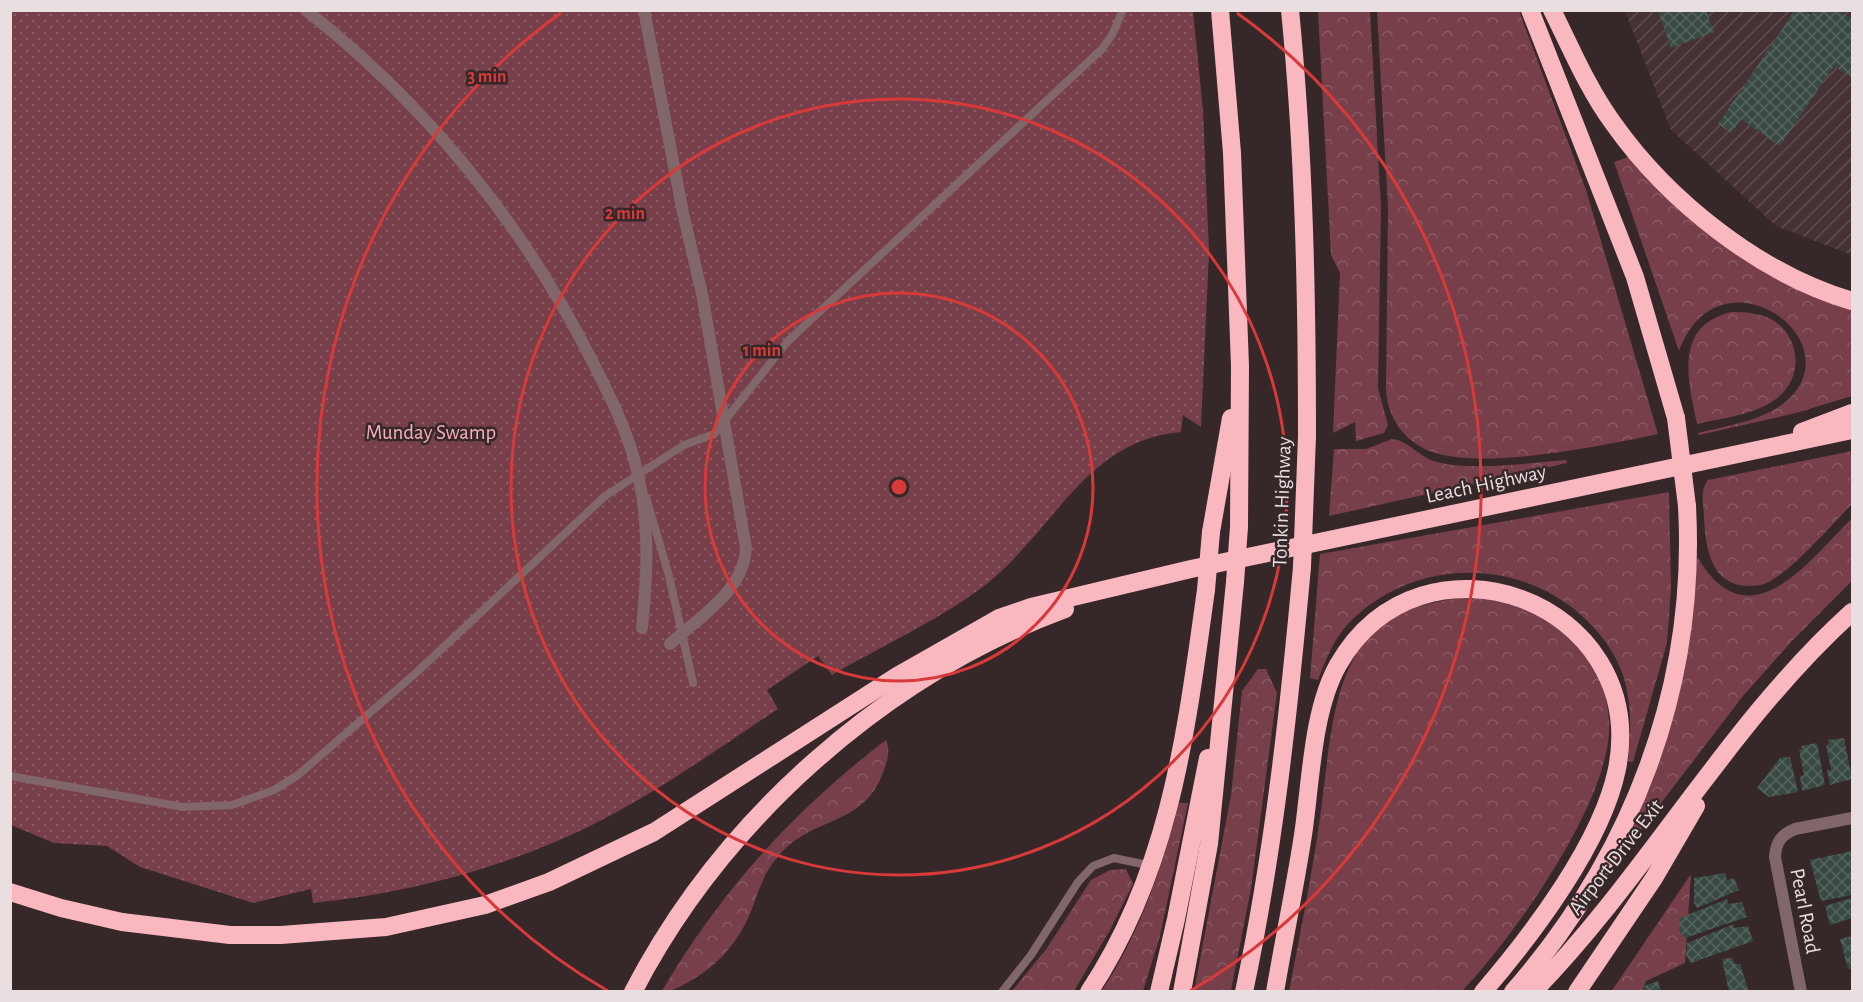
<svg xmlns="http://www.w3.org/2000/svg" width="1863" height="1002" font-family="'Alegreya Sans',sans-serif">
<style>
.industrial{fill:url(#industrial-furrows)}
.forest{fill:url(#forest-crowns)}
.park{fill:url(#park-dots)}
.building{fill:url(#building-cross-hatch)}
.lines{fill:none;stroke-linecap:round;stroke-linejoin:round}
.service{stroke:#81666a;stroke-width:8}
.minor{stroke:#81666a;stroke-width:12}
.motorway{stroke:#f9b7c0;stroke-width:18}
.motorway-bridge{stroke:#f9b7c0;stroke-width:18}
.ring{fill:none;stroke:#d83a3a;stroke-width:3}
.labels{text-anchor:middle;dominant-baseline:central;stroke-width:5;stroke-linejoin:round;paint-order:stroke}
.park-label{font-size:21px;fill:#f6aeb8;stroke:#362729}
.street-label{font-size:21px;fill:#e9dfe0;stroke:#362729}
.centre{fill:#d83a3a;stroke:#362729;stroke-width:3}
.ring-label{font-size:18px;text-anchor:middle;font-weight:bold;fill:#d83a3a;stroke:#362729;stroke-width:5;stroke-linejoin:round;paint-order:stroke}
</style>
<defs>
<pattern id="industrial-furrows" width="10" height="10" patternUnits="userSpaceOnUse" patternTransform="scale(1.5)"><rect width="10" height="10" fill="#463134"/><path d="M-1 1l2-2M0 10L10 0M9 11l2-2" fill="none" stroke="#614e51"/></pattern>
<pattern id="forest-crowns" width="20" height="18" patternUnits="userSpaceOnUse" patternTransform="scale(1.5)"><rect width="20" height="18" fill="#763f49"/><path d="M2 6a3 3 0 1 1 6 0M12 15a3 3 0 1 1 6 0" fill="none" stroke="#8a5a63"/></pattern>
<pattern id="park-dots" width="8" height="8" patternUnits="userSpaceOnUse" patternTransform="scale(1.5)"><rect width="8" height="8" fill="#763f49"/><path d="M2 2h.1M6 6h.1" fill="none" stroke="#8a5a63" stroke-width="1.8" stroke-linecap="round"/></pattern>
<pattern id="building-cross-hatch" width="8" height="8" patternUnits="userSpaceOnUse" patternTransform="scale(1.5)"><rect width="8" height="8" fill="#394a45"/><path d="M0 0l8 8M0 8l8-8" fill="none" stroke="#566460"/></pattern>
</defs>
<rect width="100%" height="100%" fill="#362729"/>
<path class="industrial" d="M 1625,11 L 1852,11 L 1852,255 L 1776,226 L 1671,130 Z"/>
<g class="forest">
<path d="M 1318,11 L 1370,11 L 1381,208 L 1378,388 L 1388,425 L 1384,433 L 1356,441 L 1355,422 L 1333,433 L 1340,273 L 1331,255 Z"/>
<path d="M 1377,11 L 1519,11 L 1586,190 L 1658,434 C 1605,445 1470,474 1423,448 C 1401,437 1387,414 1386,389 L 1388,209 Z"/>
<path d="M 1628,157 L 1667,198 L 1707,232 L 1852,309 L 1852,396 L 1796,413 L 1699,435 L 1698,433 C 1725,426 1762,421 1784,403 C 1859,342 1719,242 1679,351 L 1614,162 Z"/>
<path d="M 1732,312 C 1745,312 1757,313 1769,318 C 1801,334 1805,378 1776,399 C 1755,415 1722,418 1697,424 C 1688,381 1673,325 1732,312 Z"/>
<path d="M 1392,439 C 1408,440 1420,458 1437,462 C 1472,471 1529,463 1566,460 L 1567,463 L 1329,516 L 1334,449 L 1366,449 Z"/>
<path d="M 1852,451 L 1852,504 C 1833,523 1784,581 1760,585 C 1712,593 1705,550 1704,515 C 1703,502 1700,490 1708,480 Z"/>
<path d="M 1669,492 L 1671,589 L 1667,643 L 1633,762 L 1628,761 C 1631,732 1632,704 1623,675 C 1615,652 1600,632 1582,616 C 1516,556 1411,558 1348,624 C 1333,640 1326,660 1318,680 L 1310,678 L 1320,554 Z"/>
<path d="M 1852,518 L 1852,581 L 1791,642 L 1743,696 L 1632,841 L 1628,838 C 1654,782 1674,725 1685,664 C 1692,629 1693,594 1695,559 L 1698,558 C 1749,644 1809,561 1852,518 Z"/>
<path d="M 1479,597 C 1516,603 1549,617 1575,644 C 1596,666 1607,689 1609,720 C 1615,796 1513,938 1462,991 L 1289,992 C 1300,933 1312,875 1320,817 C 1336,703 1331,602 1479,597 Z"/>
<path d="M 1258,669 L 1266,669 L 1277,693 L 1251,889 L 1233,980 L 1231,991 L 1194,991 L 1231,795 L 1242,691 Z"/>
<path d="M 886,740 C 891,753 887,762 882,775 C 863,825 814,817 781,853 C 765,870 760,887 752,909 C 741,937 722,962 695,978 C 685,984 674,992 662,991 C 720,892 795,809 886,740 Z"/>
<path d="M 1179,803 L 1188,803 L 1160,936 L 1143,991 L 1101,992 C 1139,935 1162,868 1179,803 Z"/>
<path d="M 1126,869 L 1133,884 L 1110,930 L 1074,991 L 1012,991 L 1047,948 L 1091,880 L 1110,870 Z"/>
<path d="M 1691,874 L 1685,963 L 1646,981 L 1642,991 L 1611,992 Z"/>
</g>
<path class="park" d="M 11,11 L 1193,11 L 1203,110 L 1209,252 L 1201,427 L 1183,415 L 1181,432 C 1087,440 1055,528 989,582 C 946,617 881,646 832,675 L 818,656 L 767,690 L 778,709 C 716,750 655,794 588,827 C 501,869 409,893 313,903 L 311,889 L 253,903 L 140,867 L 107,846 L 54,843 L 11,825 Z"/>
<g class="building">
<path d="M 1658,10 L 1706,10 L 1714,32 L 1671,48 Z"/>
<path d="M 1795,10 L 1804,10 L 1811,15 L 1814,10 L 1839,10 L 1852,19 L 1852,78 L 1834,66 L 1780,146 L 1741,119 L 1731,133 L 1718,124 Z"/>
<path d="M 1844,738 L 1852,779 L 1830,785 L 1827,770 L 1831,770 L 1826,745 L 1829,744 L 1828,740 Z"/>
<path d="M 1817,743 L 1825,785 L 1802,791 L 1800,776 L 1804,775 L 1799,750 L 1802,749 L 1801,746 Z"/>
<path d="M 1790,757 L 1798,792 L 1769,797 L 1757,788 L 1780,758 Z"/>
<path d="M 1852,851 L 1852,895 L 1821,901 L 1810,860 Z"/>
<path d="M 1725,873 L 1727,880 L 1734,878 L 1739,890 L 1697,908 L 1694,903 L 1694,878 Z"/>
<path d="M 1852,898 L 1852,918 L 1830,925 L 1825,906 Z"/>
<path d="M 1727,899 L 1728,904 L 1742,902 L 1747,917 L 1685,938 L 1679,931 L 1680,918 Z"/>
<path d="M 1734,924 L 1734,928 L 1748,926 L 1753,941 L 1691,963 L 1686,955 L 1687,943 Z"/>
<path d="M 1852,936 L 1852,968 L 1848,969 L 1840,939 Z"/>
<path d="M 1732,958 L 1735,964 L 1740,964 L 1749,992 L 1729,992 L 1722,959 Z"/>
<path d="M 1658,981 L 1661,992 L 1643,992 L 1644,986 Z"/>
</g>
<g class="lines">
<g class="service">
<path d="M 646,497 L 669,576 L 693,683"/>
<path d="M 10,776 L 183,807 L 232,805 L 274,790 L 298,775 L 417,672 L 605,496 L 684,445 L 714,434 L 788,341 L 1101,50 L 1112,35 L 1123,10"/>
<path d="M 1002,992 L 1031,955 L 1078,882 L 1093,866 L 1114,858 L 1152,866"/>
</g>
<g class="minor">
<path d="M 306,10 C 425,104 519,219 588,353 C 608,392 629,432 638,475 C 650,526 647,576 642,628"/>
<path d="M 644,10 L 683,213 L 702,294 L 746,548 C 744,591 699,617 670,644"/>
<path d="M 1801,992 L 1775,857 C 1776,842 1781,835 1795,829 L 1852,818"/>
</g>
<g class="motorway">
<path d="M 1220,10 L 1232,153 L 1240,366 L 1239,527"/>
<path d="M 1290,10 C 1304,152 1307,293 1307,436"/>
<path d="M 1530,10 L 1635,277 L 1676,418"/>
<path d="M 1552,10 C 1571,48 1588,89 1613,123 C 1668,201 1760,274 1852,301"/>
<path d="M 1802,432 L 1852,413"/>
<path d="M 1211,532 L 1231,418"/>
<path d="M 10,892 L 61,908 L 122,922 L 230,935 L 281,935 L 386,927 L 485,905 L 549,882 L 654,832 L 897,676 L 999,618 L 1031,607 L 1191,569 L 1852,430"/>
<path d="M 633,992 C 722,820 884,676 1065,609"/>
<path d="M 1089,992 C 1171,868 1186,732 1206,590"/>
<path d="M 1159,992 L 1176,919 L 1208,758"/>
<path d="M 1182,992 L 1209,844 L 1235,582"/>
<path d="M 1244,992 C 1274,851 1289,709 1302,567"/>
<path d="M 1275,992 C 1284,939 1295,887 1303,835 C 1311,782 1312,711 1338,665 C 1422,518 1650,601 1617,769 C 1602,843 1532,935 1483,992"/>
<path d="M 1513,992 C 1632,856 1697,687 1687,506"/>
<path d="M 1533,992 C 1649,873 1729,723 1852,612"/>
<path d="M 1577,992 L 1654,878 L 1696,806"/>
</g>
<g class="motorway-bridge">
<path d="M 1676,418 L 1687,506"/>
<path d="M 1302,567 L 1307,436"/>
<path d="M 1235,582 L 1239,527"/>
<path d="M 1206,590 L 1211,532"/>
</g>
</g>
<g class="ring">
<circle cx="899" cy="487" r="194"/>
<circle cx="899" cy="487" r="388"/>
<path d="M608 991A582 582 0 0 1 561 13M1237 13A582 582 0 0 1 1190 991"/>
</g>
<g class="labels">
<g class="park-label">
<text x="431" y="432">Munday Swamp</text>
</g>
<g class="street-label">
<text transform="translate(1486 484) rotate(-12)">Leach Highway</text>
<text transform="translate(1282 502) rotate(-88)">Tonkin Highway</text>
<text transform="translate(1616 857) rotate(-52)">Airport Drive Exit</text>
<text transform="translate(1805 911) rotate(79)">Pearl Road</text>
</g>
</g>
<circle cx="899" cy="487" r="9" class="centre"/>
<g class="ring-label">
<text x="487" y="82">3 min</text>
<text x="625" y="219">2 min</text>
<text x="762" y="356">1 min</text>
</g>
<rect width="1863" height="1002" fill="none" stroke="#e9dfe0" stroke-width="24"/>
</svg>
